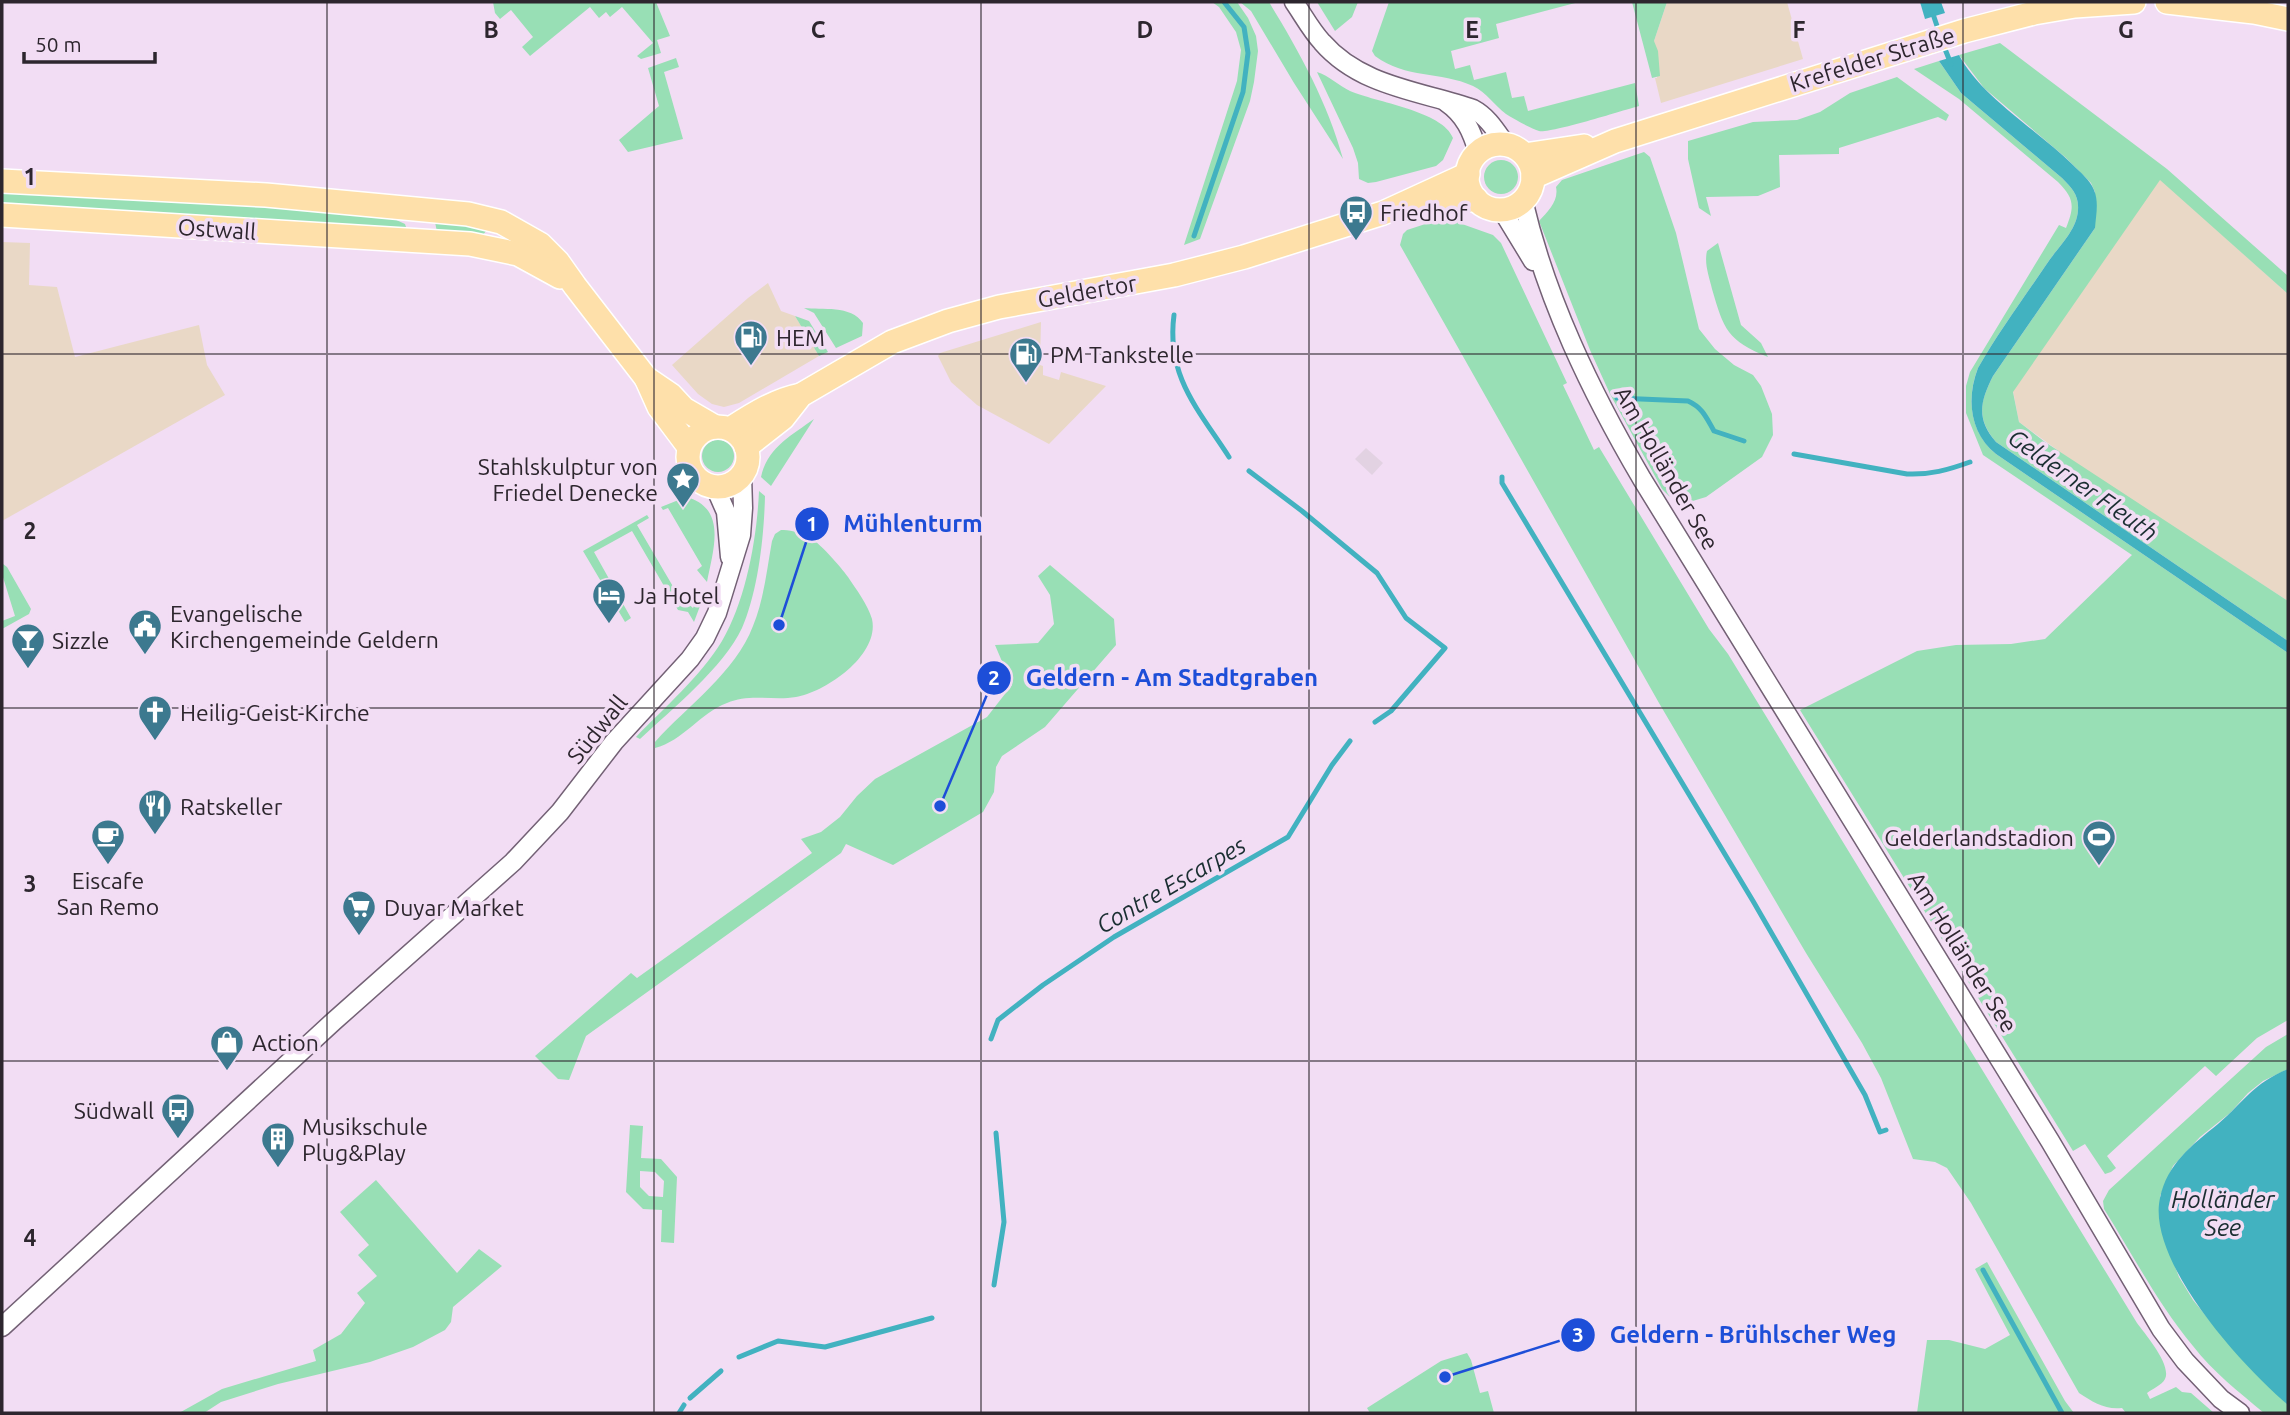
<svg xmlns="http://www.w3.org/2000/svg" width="2290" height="1415" font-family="Ubuntu,sans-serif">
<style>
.commercial{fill:#e9d8c6}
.industrial{fill:#e2d2e2}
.green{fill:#98dfb5;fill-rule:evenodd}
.water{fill:#42b2c0}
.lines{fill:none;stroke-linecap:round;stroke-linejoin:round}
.stream{stroke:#42b2c0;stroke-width:5}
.minor-casing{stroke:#736175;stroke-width:21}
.major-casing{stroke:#fff;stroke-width:26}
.minor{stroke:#fff;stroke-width:18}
.major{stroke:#fee0aa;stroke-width:23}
.grid{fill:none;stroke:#2d262e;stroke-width:2;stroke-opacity:0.55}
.labels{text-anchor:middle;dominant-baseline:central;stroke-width:7;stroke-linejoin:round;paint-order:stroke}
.street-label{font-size:23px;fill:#2d262e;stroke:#f2ddf4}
.poi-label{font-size:23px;fill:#2d262e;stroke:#f2ddf4;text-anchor:start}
.water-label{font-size:24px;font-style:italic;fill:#1a2e31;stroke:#f2ddf4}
.grid-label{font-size:23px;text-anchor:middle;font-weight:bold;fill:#2d262e;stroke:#f2ddf4;stroke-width:7;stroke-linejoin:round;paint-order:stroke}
.leader{fill:none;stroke:#1d4ed8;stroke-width:2.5}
.callout-dot{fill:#1d4ed8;stroke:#f2ddf4;stroke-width:2.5}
.mark-label{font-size:21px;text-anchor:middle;font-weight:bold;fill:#fff}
.callout-label{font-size:24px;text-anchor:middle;font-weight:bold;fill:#1d4ed8;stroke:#f2ddf4;stroke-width:7;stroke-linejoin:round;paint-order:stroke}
</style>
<rect width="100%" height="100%" fill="#f2ddf4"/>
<g class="commercial">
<path d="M 1667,2 L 1787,2 L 1803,59 L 1661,103 L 1655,78 L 1657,78 L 1654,41 Z"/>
<path d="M 2160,179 L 2288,294 L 2288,601 L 2082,468 L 2019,422 L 2013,391 Z"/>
<path d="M 2,242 L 30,243 L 29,285 L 57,287 L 75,357 L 199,325 L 207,365 L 225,395 L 2,521 Z"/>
<path d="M 768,283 L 781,311 L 795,316 L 819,356 L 739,403 L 724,407 L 712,404 L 698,394 L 672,365 L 748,298 Z"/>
<path d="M 1041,322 L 1040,365 L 1043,366 L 1043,375 L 1059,380 L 1061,372 L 1106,386 L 1049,444 L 977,405 L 951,382 L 938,356 L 940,353 Z"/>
</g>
<path class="industrial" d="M 1366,448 L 1383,463 L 1372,475 L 1355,459 Z"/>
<g class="green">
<path d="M 493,2 L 656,2 L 670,36 L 657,40 L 661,53 L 641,59 L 637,56 L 653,43 L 622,7 L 610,17 L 606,12 L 599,18 L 590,7 L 530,56 L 522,47 L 533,37 L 511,10 L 500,19 L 495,13 Z"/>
<path d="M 1212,2 L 1237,2 L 1248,18 L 1256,36 L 1258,51 L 1254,82 L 1250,101 L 1200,239 L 1184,245 L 1237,81 L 1241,50 L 1236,32 L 1219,7 Z"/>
<path d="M 1240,2 L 1269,2 C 1299,51 1328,103 1343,159 L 1294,83 L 1251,11 Z"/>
<path d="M 1317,2 L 1358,2 L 1352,17 L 1335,31 Z"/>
<path d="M 1389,2 L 1579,2 L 1496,24 L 1499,38 L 1451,51 L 1455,69 L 1470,65 L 1474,80 L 1506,72 L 1512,98 L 1524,96 L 1528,111 L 1635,83 L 1639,106 C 1624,110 1549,134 1539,131 C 1532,129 1512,118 1506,114 C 1494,105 1487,93 1473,86 C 1440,71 1406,79 1375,56 L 1372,51 Z"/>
<path d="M 1632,2 L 1667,2 L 1654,41 L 1658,51 L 1660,76 L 1652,78 Z"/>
<path d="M 2000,43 L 2167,169 L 2288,276 L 2288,294 L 2160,180 L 2013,392 L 2019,422 L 2045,442 L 2288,601 L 2288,641 L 1996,442 C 1976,418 1980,402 1993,376 L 2095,228 L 2095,192 L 2091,183 L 2065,157 L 1984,88 L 1959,55 Z"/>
<path d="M 676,58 L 679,67 L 664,72 L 683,139 L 628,152 L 619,140 L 659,106 L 648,68 Z"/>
<path d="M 1939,61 L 1961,93 L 2062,178 C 2072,188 2079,195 2078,210 C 2077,231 2057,248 2046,265 C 2023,299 1998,333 1978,368 C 1966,398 1970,433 1996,454 L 2288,653 L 2288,1020 L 2257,1038 L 2216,1076 L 2205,1066 L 2107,1156 L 2116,1168 L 2111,1172 L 2105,1174 L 2085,1144 L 2073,1151 L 1800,710 L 1917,651 L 1956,645 L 2011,644 L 2045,639 L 2132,555 L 1983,455 L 1966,413 L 1966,386 L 1970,372 L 2059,225 L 2066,228 C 2075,206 2074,198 2058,182 L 1959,99 L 1914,69 Z"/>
<path d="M 1317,72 C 1328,75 1339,86 1350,91 C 1375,102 1443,111 1453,138 L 1443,160 L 1436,166 L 1376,182 L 1368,183 L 1359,179 L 1358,163 L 1353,148 Z"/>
<path d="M 1897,77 L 1949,115 L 1946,121 L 1938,117 L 1839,148 L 1839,154 L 1779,155 L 1780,187 L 1758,196 L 1706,197 L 1711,216 L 1699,208 L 1688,159 L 1688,141 L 1753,122 L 1797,120 L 1820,112 L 1850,93 Z"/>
<path d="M 1644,152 L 1650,157 L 1676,233 L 1699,329 L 1715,349 L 1734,365 L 1753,375 L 1761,386 L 1772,414 L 1773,435 L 1762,457 L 1706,497 L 1686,503 L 1669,496 L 1662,489 L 1610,394 L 1590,350 L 1539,221 C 1548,211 1559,201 1556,187 L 1562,180 Z"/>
<circle cx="1501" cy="177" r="17"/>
<path d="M 2,191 L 221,202 L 390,217 L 405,224 L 407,230 L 2,209 Z"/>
<path d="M 1456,214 L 1462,224 L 1493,235 L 1501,243 L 1567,383 L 1563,385 L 1594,450 L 1599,447 L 1709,629 L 1728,654 L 2137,1323 C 2145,1334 2172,1365 2165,1379 C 2162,1385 2152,1389 2147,1393 L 2150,1399 L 2176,1387 L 2182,1392 L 2191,1393 L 2214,1413 L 2126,1413 L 2122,1408 C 2105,1410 2093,1402 2079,1393 L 1971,1203 L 1947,1168 L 1935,1162 L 1913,1159 L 1881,1078 L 1862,1043 L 1806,953 L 1659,703 L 1400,245 L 1403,234 L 1407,230 Z"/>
<path d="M 435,222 L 490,226 L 483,235 L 437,232 Z"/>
<path d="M 1718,243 L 1741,325 L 1761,343 L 1768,357 C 1727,340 1724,330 1712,289 C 1709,276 1704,264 1707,251 Z"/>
<path d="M 804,308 C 822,310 851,305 863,323 L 862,336 L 836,348 L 814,313 Z"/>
<path d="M 795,316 L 809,321 L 828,352 L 819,356 Z"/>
<path d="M 814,419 L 771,486 L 761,477 C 767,448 792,435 814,419 Z"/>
<circle cx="718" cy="456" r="16"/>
<path d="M 759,491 L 765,496 C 764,537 758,591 742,628 C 724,667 671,710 640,739 L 636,737 C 665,707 700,677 722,641 C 746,600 757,538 759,491 Z"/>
<path d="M 686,497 C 728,508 713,550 707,582 L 697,570 L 702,566 L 668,508 L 663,510 L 661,507 Z"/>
<path d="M 647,515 L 649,518 L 637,525 L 678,595 L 693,608 L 698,597 L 703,598 L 694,622 L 688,612 L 678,610 L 632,531 L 594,552 L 631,618 L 625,622 L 583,551 Z"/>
<path d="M 781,530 C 788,530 800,532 807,535 C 818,541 841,567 848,577 C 856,589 868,605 872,619 C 880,655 826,692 796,697 C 773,701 749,693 727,703 C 700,713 683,741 655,748 L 655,742 C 688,705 735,673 753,626 C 764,599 767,569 772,541 L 775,534 Z"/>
<path d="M 3,564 L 7,567 L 31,609 L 29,614 L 2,629 L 2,621 L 15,616 L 2,574 Z"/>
<path d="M 1050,565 L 1114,619 L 1116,645 L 1045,727 L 1002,756 L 996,767 L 994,792 L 983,812 L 893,865 L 846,844 L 841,853 L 586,1036 L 569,1080 L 558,1079 L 535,1056 L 631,973 L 637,978 L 812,853 L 801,839 L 821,832 L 840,817 L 857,796 L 875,779 L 987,717 L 1012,685 L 995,645 L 1038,643 L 1054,624 L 1050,595 L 1038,576 Z"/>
<path d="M 2288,1034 L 2288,1069 L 2263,1081 L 2248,1093 L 2230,1113 L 2200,1137 L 2173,1166 L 2160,1196 L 2169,1251 L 2179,1277 L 2193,1300 L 2219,1332 L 2288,1405 L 2288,1413 L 2264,1413 C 2239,1392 2213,1372 2193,1346 C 2158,1304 2133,1255 2104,1209 L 2103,1201 L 2109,1190 L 2266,1047 Z"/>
<path d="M 630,1125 L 643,1126 L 641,1158 L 661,1159 L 677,1177 L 674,1243 L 661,1242 L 662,1210 L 643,1209 L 626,1192 ZM 640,1171 L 655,1172 L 664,1181 L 663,1197 L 649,1196 L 640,1187 Z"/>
<path d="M 376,1180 L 457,1273 L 479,1249 L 502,1266 L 453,1307 L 451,1322 L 445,1330 L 413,1347 L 370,1362 L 278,1384 L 221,1402 L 204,1413 L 179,1413 L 222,1389 L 316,1361 L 313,1350 L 341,1334 L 365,1303 L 357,1293 L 377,1276 L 358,1255 L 369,1245 L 340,1212 Z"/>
<path d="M 1987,1262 L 2065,1401 L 2074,1413 L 1917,1413 L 1927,1340 L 1949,1340 L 1985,1349 L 2010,1335 L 1975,1269 Z"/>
<path d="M 1467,1353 L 1471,1360 L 1480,1393 L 1488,1391 L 1494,1413 L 1370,1413 L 1367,1408 L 1441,1361 Z"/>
</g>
<g class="water">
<path d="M 1920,2 L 1941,2 L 1945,13 L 1925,19 Z"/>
<path d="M 1959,55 C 1981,97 2039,131 2073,165 C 2080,172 2090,180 2094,190 C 2099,202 2096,215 2095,228 L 1993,376 C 1980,402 1976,419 1996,442 L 2288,641 L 2288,653 L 1996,454 C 1970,433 1966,399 1978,368 C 1998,333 2023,299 2046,265 C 2057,248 2077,231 2078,210 C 2079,195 2072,188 2062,178 L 1961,93 L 1939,61 Z"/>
<path d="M 2288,1069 L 2288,1405 C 2243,1367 2146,1261 2160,1198 C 2167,1164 2192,1145 2218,1124 C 2245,1101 2252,1084 2288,1069 Z"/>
</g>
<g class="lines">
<g class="stream">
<path d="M 1929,2 L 1939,32"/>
<path d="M 1943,44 L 1951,64"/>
<path d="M 1194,236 L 1243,92 L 1248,53 L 1244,27 L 1224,2"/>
<path d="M 1174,315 C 1166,376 1198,409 1229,457"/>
<path d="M 1617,398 L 1688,401 C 1703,408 1706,417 1714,431 L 1744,441"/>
<path d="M 1794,454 L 1907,474 C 1930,475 1948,470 1970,462"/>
<path d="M 1249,471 L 1302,511 L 1377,573 L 1406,618 L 1445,648 L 1391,711 L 1375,722"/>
<path d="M 1502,477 L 1502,483 L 1517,508 L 1753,901 L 1865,1095 L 1880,1132 L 1886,1130"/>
<path d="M 991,1039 L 998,1020 L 1043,985 L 1114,937 L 1288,837 L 1332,765 L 1350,741"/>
<path d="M 1983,1270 L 2062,1413"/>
<path d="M 994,1285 L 1004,1222 L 996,1133"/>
<path d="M 739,1357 L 778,1341 L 825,1347 L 932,1318"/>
<path d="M 690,1398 L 721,1371"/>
<path d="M 679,1413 L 684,1405"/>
</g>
<g class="minor-casing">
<g id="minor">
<path d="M 1294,2 C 1303,15 1311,30 1322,42 C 1361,87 1421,91 1473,109 C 1488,117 1496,131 1506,145"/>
<path d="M 1446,102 C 1465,115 1472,132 1478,152"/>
<path d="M 1523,200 C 1546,299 1591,392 1642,479 L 2050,1141 L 2161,1329 L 2185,1361 L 2221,1399 L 2240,1413"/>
<path d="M 1502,210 L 1533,261"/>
<path d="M 715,487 L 726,512 L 730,557"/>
<path d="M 2,1327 L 334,1021 L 513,862 L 560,812 L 614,742 L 690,659 L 705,638 L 717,613 L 741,535 L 743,508 L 742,475"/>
</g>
</g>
<g class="major-casing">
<g id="major">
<path d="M 2167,2 L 2254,12 L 2288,19"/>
<circle cx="1500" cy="177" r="33"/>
<path d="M 1525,155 L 1584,146"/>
<path d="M 1533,177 L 1615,141 L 1964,31 L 2034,13 L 2075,6 L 2134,2"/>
<path d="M 2,181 L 266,195 L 468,214 L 501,222 L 540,244 L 558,262 L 575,286 L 646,378 L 659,407 L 689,447"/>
<path d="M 1414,208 L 1476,199"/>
<path d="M 2,215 L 470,244 L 518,254 L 560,277"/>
<path d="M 646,378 L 671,395 L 684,409 L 715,427"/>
<circle cx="718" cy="457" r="30"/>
<path d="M 730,429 C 752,415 775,400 801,395"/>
<path d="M 746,447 L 783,418 L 801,395 L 892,342 L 948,321 L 999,307 L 1174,275 L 1244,257 L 1383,213 L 1468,174"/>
</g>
</g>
<use href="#minor" class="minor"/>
<use href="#major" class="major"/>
</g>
<path class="grid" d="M 327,2 L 327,1413M 654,2 L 654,1413M 981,2 L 981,1413M 1309,2 L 1309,1413M 1636,2 L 1636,1413M 1963,2 L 1963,1413M 2,354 L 2288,354M 2,708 L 2288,708M 2,1061 L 2288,1061"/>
<defs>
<g id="bus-pin" transform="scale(1.75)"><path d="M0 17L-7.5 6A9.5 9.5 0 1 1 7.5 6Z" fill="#3c798f" stroke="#f2ddf4"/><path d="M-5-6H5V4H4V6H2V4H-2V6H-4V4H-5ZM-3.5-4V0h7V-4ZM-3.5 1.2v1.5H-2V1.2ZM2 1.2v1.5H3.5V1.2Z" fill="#fff"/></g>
<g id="fuel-pin" transform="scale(1.75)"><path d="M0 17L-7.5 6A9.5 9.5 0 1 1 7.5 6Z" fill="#3c798f" stroke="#f2ddf4"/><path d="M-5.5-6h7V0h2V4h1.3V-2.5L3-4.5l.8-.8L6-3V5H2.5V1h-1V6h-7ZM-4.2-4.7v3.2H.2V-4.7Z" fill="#fff"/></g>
<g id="sight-pin" transform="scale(1.75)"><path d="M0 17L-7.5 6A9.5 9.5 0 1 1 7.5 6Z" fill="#3c798f" stroke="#f2ddf4"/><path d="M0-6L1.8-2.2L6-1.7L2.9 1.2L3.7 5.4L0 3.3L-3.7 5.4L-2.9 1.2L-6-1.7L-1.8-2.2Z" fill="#fff"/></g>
<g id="hotel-pin" transform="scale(1.75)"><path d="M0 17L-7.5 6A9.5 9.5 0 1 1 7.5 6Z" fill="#3c798f" stroke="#f2ddf4"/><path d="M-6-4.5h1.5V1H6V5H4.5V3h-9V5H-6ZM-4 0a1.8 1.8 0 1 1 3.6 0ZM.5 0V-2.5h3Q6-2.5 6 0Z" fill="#fff"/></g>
<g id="civic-pin" transform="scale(1.75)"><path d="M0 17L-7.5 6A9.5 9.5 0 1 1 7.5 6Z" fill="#3c798f" stroke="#f2ddf4"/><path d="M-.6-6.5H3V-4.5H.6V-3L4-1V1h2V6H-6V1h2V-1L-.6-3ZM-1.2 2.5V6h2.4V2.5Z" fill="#fff"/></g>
<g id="bar-pin" transform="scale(1.75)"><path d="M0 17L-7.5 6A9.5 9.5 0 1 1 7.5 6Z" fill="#3c798f" stroke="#f2ddf4"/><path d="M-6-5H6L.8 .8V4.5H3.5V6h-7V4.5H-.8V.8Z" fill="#fff"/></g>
<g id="church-pin" transform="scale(1.75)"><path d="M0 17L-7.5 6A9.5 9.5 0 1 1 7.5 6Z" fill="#3c798f" stroke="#f2ddf4"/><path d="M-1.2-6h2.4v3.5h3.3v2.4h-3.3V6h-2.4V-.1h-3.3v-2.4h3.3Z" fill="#fff"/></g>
<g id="restaurant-pin" transform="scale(1.75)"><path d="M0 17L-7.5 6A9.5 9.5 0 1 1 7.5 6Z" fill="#3c798f" stroke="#f2ddf4"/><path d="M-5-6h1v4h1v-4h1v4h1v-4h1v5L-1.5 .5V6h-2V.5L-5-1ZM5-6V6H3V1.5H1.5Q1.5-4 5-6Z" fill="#fff"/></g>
<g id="cafe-pin" transform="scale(1.75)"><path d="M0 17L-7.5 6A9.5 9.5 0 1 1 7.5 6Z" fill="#3c798f" stroke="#f2ddf4"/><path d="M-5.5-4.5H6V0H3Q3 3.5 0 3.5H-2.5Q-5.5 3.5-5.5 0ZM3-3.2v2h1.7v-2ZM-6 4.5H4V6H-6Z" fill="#fff"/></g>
<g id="stadium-pin" transform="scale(1.75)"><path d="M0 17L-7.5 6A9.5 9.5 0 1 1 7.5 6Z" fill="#3c798f" stroke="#f2ddf4"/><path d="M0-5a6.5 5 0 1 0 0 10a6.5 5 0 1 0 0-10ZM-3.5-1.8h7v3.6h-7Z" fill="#fff"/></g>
<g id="supermarket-pin" transform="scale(1.75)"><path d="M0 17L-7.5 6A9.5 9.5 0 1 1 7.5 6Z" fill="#3c798f" stroke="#f2ddf4"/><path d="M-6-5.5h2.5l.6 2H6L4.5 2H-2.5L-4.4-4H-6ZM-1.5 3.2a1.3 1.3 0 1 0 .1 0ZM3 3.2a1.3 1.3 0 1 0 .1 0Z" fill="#fff"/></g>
<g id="shop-pin" transform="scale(1.75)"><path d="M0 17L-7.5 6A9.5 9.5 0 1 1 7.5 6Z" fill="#3c798f" stroke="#f2ddf4"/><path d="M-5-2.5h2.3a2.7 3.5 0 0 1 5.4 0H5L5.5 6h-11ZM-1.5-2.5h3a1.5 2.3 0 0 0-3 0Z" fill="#fff"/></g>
<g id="building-pin" transform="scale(1.75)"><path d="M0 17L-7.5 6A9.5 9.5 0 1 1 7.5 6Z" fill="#3c798f" stroke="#f2ddf4"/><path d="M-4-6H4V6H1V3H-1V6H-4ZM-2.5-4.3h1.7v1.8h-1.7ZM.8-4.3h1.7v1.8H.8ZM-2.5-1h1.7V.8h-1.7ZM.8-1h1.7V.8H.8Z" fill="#fff"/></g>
</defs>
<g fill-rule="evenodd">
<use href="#bus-pin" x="1356" y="212"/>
<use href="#fuel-pin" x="751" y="337"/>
<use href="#fuel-pin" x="1026" y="354"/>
<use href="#sight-pin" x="683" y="479"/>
<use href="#hotel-pin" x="609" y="595"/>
<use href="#civic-pin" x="145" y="626"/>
<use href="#bar-pin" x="28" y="640"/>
<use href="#church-pin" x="155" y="712"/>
<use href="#restaurant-pin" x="155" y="806"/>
<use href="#cafe-pin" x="108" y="836"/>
<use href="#stadium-pin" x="2099" y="837"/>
<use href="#supermarket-pin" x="359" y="907"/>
<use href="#shop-pin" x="227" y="1042"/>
<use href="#bus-pin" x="178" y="1110"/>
<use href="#building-pin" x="278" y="1139"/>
</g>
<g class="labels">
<g class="street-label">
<text transform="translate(1872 59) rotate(-17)">Krefelder Straße</text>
<text transform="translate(217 229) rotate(4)">Ostwall</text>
<text transform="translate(1087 291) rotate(-10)">Geldertor</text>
<text transform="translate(1667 468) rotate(60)">Am Holländer See</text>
<text transform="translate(597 729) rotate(-51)">Südwall</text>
<text transform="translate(1963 952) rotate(58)">Am Holländer See</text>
</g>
<g class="poi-label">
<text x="1380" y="212">Friedhof</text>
<text x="776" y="337">HEM</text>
<text x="1050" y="354">PM Tankstelle</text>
<text x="658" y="466" text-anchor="end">Stahlskulptur von<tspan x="658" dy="26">Friedel Denecke</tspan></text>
<text x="634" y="595">Ja Hotel</text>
<text x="170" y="613">Evangelische<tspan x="170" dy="26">Kirchengemeinde Geldern</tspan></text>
<text x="52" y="640">Sizzle</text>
<text x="180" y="712">Heilig-Geist-Kirche</text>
<text x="180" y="806">Ratskeller</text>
<text x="2074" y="837" text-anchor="end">Gelderlandstadion</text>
<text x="108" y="880" text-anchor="middle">Eiscafe<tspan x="108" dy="26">San Remo</tspan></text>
<text x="384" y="907">Duyar Market</text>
<text x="252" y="1042">Action</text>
<text x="154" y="1110" text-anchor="end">Südwall</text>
<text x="302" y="1126">Musikschule<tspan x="302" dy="26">Plug&amp;Play</tspan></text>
</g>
<g class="water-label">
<text transform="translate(2083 485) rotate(35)">Gelderner Fleuth</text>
<text transform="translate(1171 885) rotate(-30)">Contre Escarpes</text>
<text x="2223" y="1199">Holländer<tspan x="2223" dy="28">See</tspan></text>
</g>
</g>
<g class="grid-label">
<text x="491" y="38">B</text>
<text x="818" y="38">C</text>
<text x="1145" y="38">D</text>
<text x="1472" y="38">E</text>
<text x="1799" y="38">F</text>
<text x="2126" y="38">G</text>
<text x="30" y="185">1</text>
<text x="30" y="539">2</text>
<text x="30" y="892">3</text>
<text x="30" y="1246">4</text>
</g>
<path class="leader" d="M779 625L812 524M940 806L994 678M1445 1377L1578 1335"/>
<g class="callout-dot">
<circle cx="779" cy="625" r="7"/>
<circle cx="940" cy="806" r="7"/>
<circle cx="1445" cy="1377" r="7"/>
<circle cx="812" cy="524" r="18"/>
<circle cx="994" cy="678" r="18"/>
<circle cx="1578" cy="1335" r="18"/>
</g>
<g class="mark-label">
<text x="812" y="531">1</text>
<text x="994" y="685">2</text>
<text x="1578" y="1342">3</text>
</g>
<g class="callout-label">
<text x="913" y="532">Mühlenturm</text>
<text x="1172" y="686">Geldern - Am Stadtgraben</text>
<text x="1753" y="1343">Geldern - Brühlscher Weg</text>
</g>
<rect width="2290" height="1415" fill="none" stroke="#2d262e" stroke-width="7"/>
<path d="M24 52v10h131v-10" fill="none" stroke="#2d262e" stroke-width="3.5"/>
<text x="35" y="52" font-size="21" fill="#2d262e" stroke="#f2ddf4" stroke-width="5" paint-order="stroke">50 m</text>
</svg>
